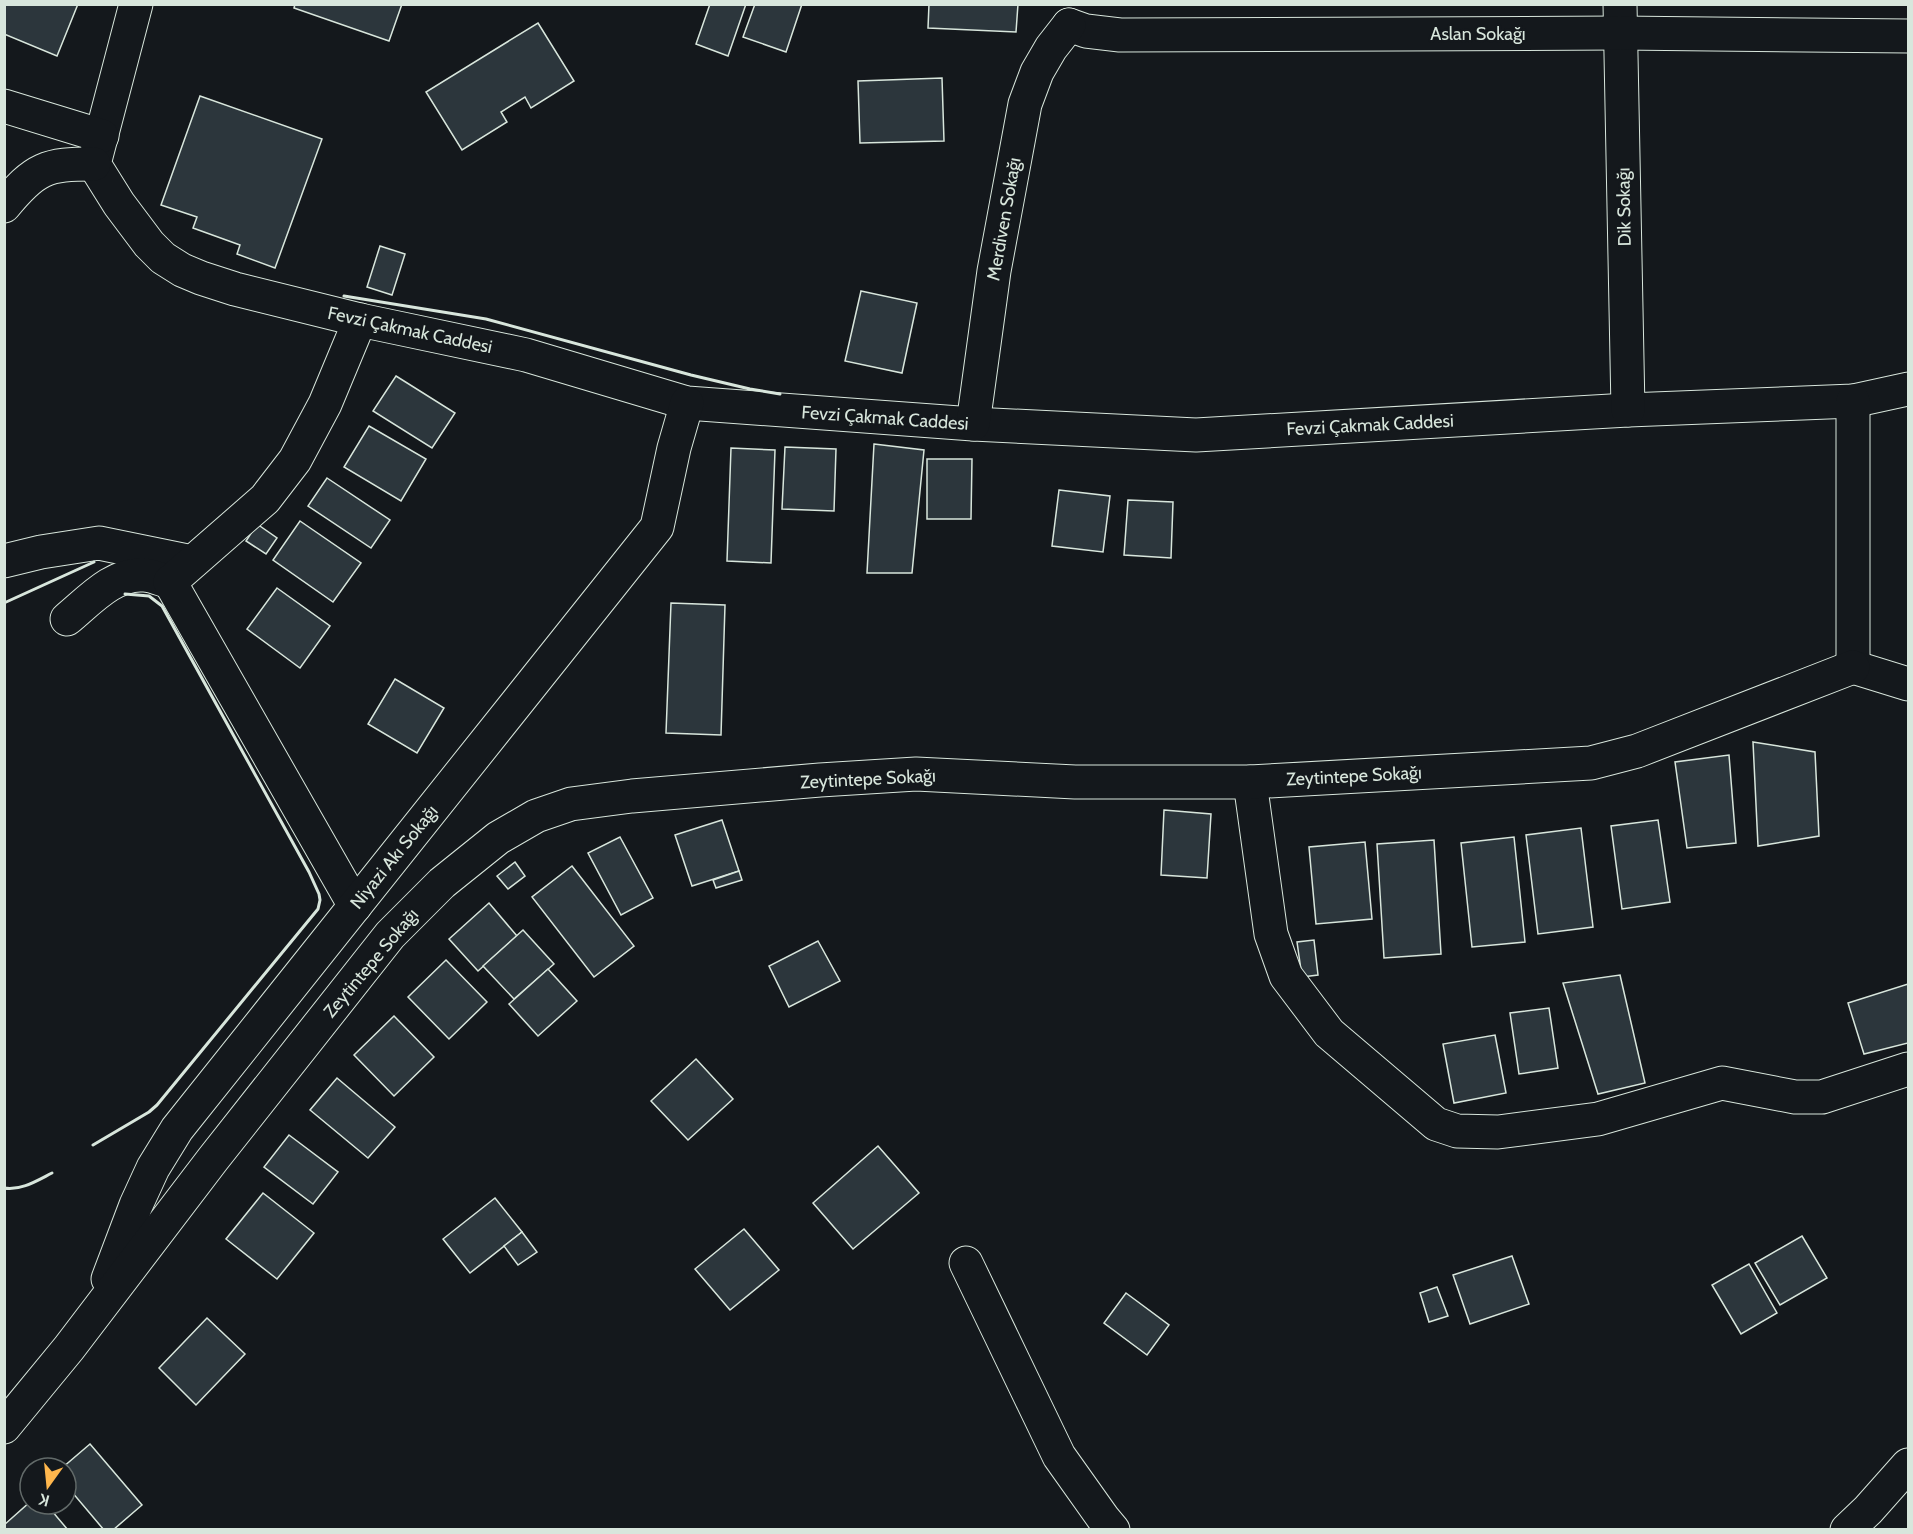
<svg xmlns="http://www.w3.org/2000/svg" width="1913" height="1534" font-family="Cabin,sans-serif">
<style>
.building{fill:#2c363c;stroke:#d8e6dc;stroke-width:1.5}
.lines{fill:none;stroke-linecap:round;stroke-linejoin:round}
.minor-casing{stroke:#d8e6dc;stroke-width:35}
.minor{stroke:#14181c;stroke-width:33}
.wall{stroke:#d8e6dc;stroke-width:3}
.labels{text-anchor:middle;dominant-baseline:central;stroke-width:4.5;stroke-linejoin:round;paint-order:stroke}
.street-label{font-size:18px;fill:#d8e6dc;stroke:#14181c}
</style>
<rect width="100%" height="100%" fill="#14181c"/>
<g class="building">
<path d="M 4,4 L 78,4 L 57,56 L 4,34 Z"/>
<path d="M 295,4 L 402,4 L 389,41 L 294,8 Z"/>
<path d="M 710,4 L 746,4 L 728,56 L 696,44 Z"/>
<path d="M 755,4 L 802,4 L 786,52 L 743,37 Z"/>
<path d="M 929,4 L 1018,4 L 1016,32 L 928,28 Z"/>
<path d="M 538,23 L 574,81 L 531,108 L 525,97 L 501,112 L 507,122 L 462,150 L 426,92 Z"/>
<path d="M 942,78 L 944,141 L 860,143 L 858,81 Z"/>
<path d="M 200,96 L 322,139 L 275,268 L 237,254 L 240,245 L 193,228 L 197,217 L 161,205 Z"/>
<path d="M 380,246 L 405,254 L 392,295 L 367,287 Z"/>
<path d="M 861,291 L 917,303 L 902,373 L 845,361 Z"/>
<path d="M 396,376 L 455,413 L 432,448 L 373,411 Z"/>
<path d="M 369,426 L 426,459 L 401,501 L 344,467 Z"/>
<path d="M 874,444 L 924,450 L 912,573 L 867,573 Z"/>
<path d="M 785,447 L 836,449 L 834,511 L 782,509 Z"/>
<path d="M 731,448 L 775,450 L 771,563 L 727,561 Z"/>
<path d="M 927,459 L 972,459 L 971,519 L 927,519 Z"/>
<path d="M 327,478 L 390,520 L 371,548 L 308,506 Z"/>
<path d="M 1059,490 L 1110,496 L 1103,552 L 1052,546 Z"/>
<path d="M 1128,500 L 1173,502 L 1171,558 L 1124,555 Z"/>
<path d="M 300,521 L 361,563 L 333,602 L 273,560 Z"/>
<path d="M 257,524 L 277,538 L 266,554 L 246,541 Z"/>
<path d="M 277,588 L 330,626 L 300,668 L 247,629 Z"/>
<path d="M 671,603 L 725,605 L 721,735 L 666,733 Z"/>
<path d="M 395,679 L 444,708 L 417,753 L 368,724 Z"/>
<path d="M 1753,742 L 1815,752 L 1819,836 L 1758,846 Z"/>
<path d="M 1729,755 L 1736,843 L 1687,848 L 1675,762 Z"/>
<path d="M 1164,810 L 1211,814 L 1207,878 L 1161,875 Z"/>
<path d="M 722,820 L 739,871 L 692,886 L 675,835 Z"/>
<path d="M 1658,820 L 1670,902 L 1622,909 L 1611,826 Z"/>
<path d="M 1581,828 L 1593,927 L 1538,934 L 1526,835 Z"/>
<path d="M 620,837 L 653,898 L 621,915 L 588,853 Z"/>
<path d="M 1514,837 L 1525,942 L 1472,947 L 1461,843 Z"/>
<path d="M 1434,840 L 1441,954 L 1384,958 L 1377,844 Z"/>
<path d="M 1365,842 L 1372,919 L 1316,924 L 1309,847 Z"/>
<path d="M 515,862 L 525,876 L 508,889 L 497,876 Z"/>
<path d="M 572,866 L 634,946 L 594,977 L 532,897 Z"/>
<path d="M 739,871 L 742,880 L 716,888 L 713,880 Z"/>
<path d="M 489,903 L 517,936 L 478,971 L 449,939 Z"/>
<path d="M 523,930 L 554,964 L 514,999 L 483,966 Z"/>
<path d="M 1314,940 L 1318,975 L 1302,977 L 1297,942 Z"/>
<path d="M 818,941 L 840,981 L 789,1007 L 769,966 Z"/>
<path d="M 446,960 L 487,1002 L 449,1039 L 408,997 Z"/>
<path d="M 548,969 L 577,1001 L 538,1036 L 509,1004 Z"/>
<path d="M 1620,975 L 1645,1083 L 1598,1094 L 1563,983 Z"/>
<path d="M 1908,984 L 1908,1043 L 1864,1054 L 1848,1003 Z"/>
<path d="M 1549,1008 L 1558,1068 L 1519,1074 L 1510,1013 Z"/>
<path d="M 394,1016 L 434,1057 L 394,1096 L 354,1055 Z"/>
<path d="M 1495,1035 L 1506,1093 L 1454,1103 L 1443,1044 Z"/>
<path d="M 696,1059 L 733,1099 L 688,1140 L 651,1101 Z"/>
<path d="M 337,1078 L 395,1127 L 368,1158 L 310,1110 Z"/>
<path d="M 289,1135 L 338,1172 L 313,1204 L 264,1167 Z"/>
<path d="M 878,1146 L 919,1193 L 853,1249 L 813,1203 Z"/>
<path d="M 263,1193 L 314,1233 L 277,1279 L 226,1239 Z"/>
<path d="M 495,1198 L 522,1232 L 470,1273 L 443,1239 Z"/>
<path d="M 744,1229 L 779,1270 L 730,1310 L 695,1269 Z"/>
<path d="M 522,1232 L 537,1252 L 518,1265 L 504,1246 Z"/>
<path d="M 1802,1236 L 1827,1278 L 1780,1305 L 1755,1263 Z"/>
<path d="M 1512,1256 L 1529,1304 L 1470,1324 L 1453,1275 Z"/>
<path d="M 1749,1264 L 1777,1313 L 1741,1334 L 1712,1285 Z"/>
<path d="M 1437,1287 L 1448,1316 L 1429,1322 L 1420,1293 Z"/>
<path d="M 1126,1293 L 1169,1325 L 1147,1355 L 1104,1323 Z"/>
<path d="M 207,1318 L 245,1354 L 196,1405 L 159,1368 Z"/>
<path d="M 90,1444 L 142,1505 L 113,1530 L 104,1530 L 66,1485 L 66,1468 L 62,1468 Z"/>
<path d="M 30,1502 L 30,1504 L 46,1504 L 68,1530 L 4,1530 L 4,1525 Z"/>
</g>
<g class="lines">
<g class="minor-casing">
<g id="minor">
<path d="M 136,4 L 94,164 L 119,204 L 149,244 L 163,258 L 182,270 L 201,278 L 235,289 L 360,320 L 526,355 L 687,403 L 973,424 L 1196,435 L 1628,410 L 1853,401 L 1908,389"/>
<path d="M 1620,4 L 1628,410"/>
<path d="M 1069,25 L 1086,31 L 1120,35 L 1620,33 L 1908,36"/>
<path d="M 4,106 L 102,136"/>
<path d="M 4,206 C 35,168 46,164 94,164"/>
<path d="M 1853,401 L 1853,667"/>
<path d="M 973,424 L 994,271 L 1025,104 L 1037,72 L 1051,48 L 1069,25"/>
<path d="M 4,561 L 41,552 L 99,543 L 192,562"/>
<path d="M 67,619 C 88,602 113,573 143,575 C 152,575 162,580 170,582"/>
<path d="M 1853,667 L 1908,684"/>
<path d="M 1250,782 L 1271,934 L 1286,976 L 1329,1033 L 1436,1124 L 1457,1131 L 1498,1132 L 1598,1119 L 1722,1083 L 1795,1097 L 1822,1097 L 1908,1069"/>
<path d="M 355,906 L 170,582 L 265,499 L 295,460 L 325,404 L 360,320"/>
<path d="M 966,1263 L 1059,1456 L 1103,1518 L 1113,1530"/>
<path d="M 108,1279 L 136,1205 L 153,1168 L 177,1129 L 657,527 L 674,448 L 687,403"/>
<path d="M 4,1427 L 69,1348 L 213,1159 L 390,935 L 442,883 L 498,838 L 536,816 L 571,804 L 632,796 L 820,780 L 916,774 L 1075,782 L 1250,782 L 1591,763 L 1637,751 L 1853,667"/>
<path d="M 1847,1530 L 1868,1510 L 1908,1465"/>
</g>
</g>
<use href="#minor" class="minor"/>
<g class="wall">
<path d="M 344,296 L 486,319 L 691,375 L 750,389 L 780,394"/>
<path d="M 4,603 L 94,562"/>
<path d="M 93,1145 L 149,1112 L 157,1105 L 318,909 L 320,900 L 319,894 L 309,872 L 162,606 L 149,596 L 125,594"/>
<path d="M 4,1188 C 21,1191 38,1180 52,1173"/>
</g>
</g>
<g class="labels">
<g class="street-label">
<text x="1478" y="34">Aslan Sokağı</text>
<text transform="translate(1624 207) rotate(-91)">Dik Sokağı</text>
<text transform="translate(1004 219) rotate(-80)">Merdiven Sokağı</text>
<text transform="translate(410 330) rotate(12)">Fevzi Çakmak Caddesi</text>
<text transform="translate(885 418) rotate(4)">Fevzi Çakmak Caddesi</text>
<text transform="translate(1370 425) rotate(-3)">Fevzi Çakmak Caddesi</text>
<text transform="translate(1354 776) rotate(-3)">Zeytintepe Sokağı</text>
<text transform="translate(868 779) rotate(-3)">Zeytintepe Sokağı</text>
<text transform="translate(394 857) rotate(-51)">Niyazi Akı Sokağı</text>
<text transform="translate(371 963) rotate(-50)">Zeytintepe Sokağı</text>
</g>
</g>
<rect width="1913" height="1534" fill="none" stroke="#d8e6dc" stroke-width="12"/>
<g transform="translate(48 1486) rotate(195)"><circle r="28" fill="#14181c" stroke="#626a69" stroke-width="1.5"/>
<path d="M0-4.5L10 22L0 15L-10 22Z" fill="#ffb74d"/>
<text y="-9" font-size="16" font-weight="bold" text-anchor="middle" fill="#d8e6dc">K</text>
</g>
</svg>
